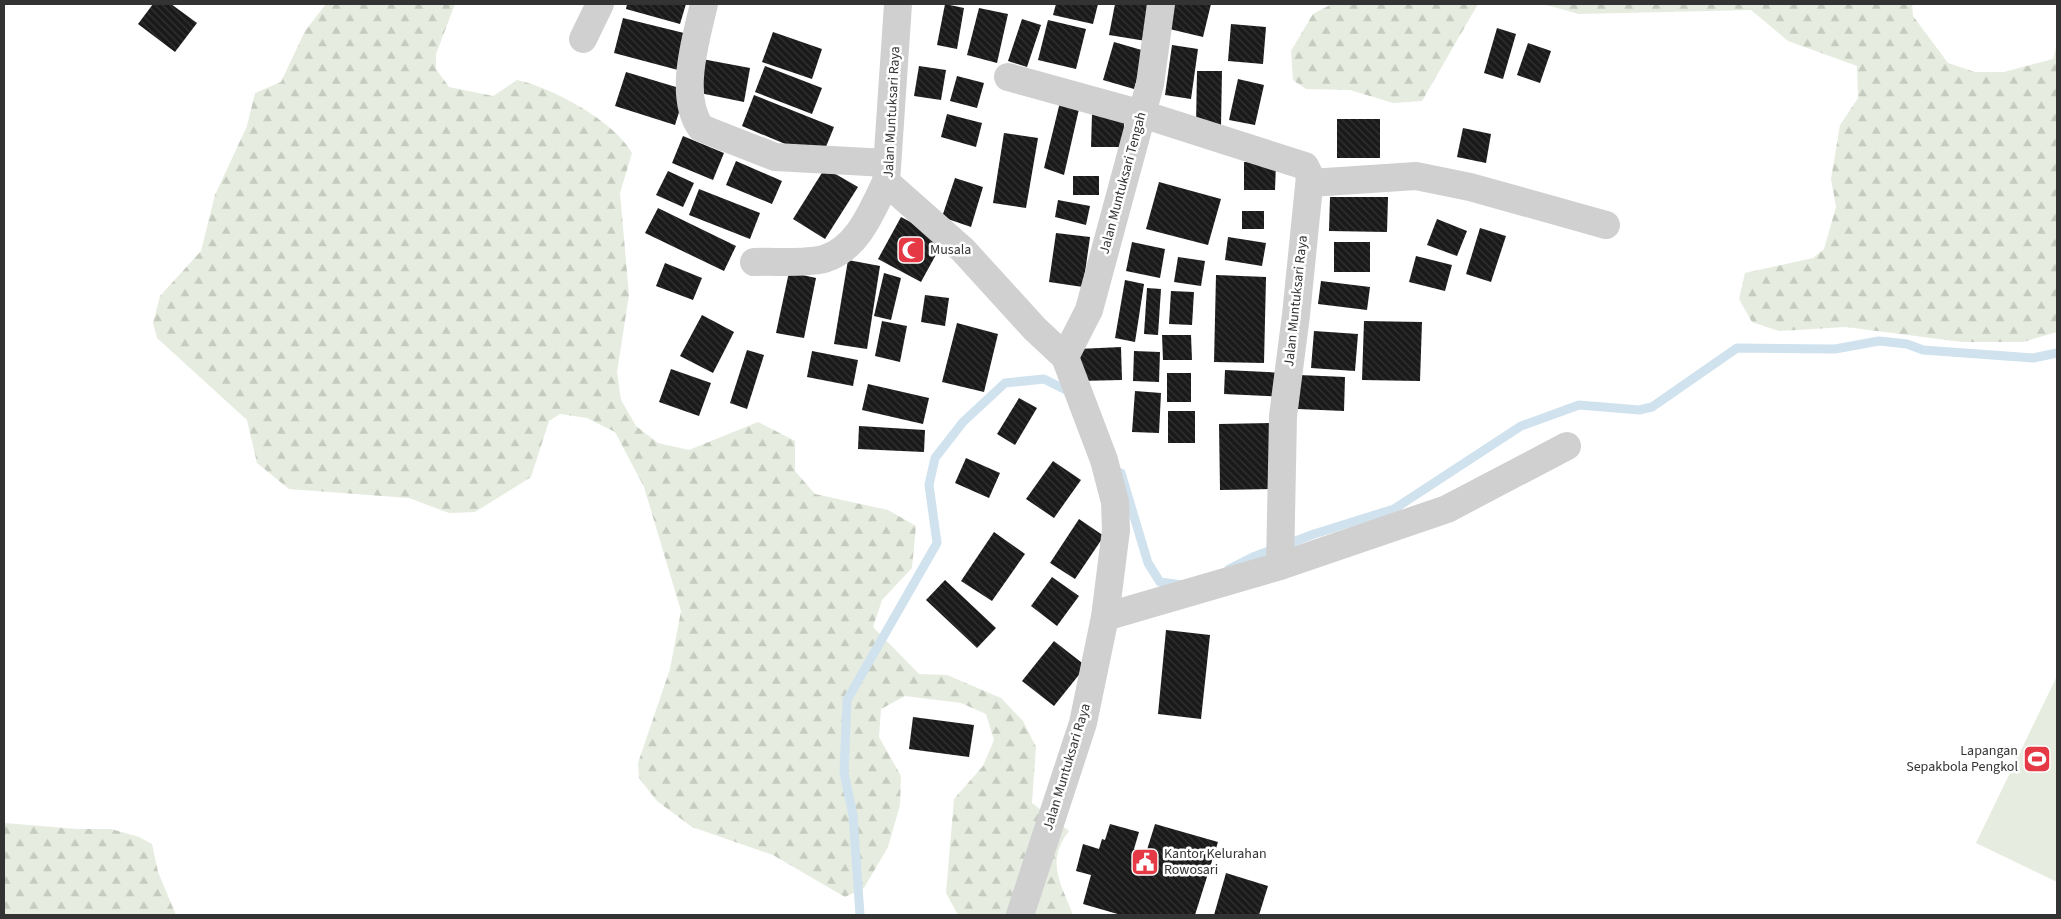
<svg xmlns="http://www.w3.org/2000/svg" width="2061" height="919" font-family="'Source Sans 3',sans-serif">
<style>
.forest{fill:url(#forest-firs)}
.pitch{fill:#e6ecdf}
.lines{fill:none;stroke-linecap:round;stroke-linejoin:round}
.stream{stroke:#cfe2ee;stroke-width:9}
.building{fill:url(#building-back-hatch)}
.minor{stroke:#d0d0d0;stroke-width:28}
.labels{text-anchor:middle;dominant-baseline:central;stroke-width:5;stroke-linejoin:round;paint-order:stroke}
.street-label{font-size:14px;fill:#333;stroke:#fff}
.poi-label{font-size:14px;fill:#333;stroke:#fff;text-anchor:start}
</style>
<defs>
<pattern id="forest-firs" width="22" height="20" patternUnits="userSpaceOnUse" patternTransform="scale(1.25)"><rect width="22" height="20" fill="#e6ecdf"/><path d="M5 1l3.5 6h-7zM16 11l3.5 6h-7z" fill="#c6cbc0"/></pattern>
<pattern id="building-back-hatch" width="6" height="6" patternUnits="userSpaceOnUse" patternTransform="scale(1.25)"><rect width="6" height="6" fill="#1a1a1a"/><path d="M-1 5l2 2M0 0l6 6M5-1l2 2" fill="none" stroke="#333"/></pattern>
</defs>
<rect width="100%" height="100%" fill="#fff"/>
<g class="forest">
<path d="M 326,4 L 455,4 L 436,54 L 436,69 L 449,87 L 493,96 L 517,80 C 553,88 614,121 632,153 L 620,193 L 629,295 L 617,372 L 621,400 L 636,426 L 658,443 L 689,450 L 758,422 L 795,441 L 795,471 L 815,494 L 888,510 L 916,526 L 912,568 L 882,600 L 873,627 L 919,674 L 947,675 L 1001,698 L 1023,721 L 1036,747 L 1032,803 L 1069,831 C 1045,862 1061,883 1073,915 L 958,915 L 946,893 L 954,799 L 983,766 L 994,740 L 986,714 L 961,703 L 905,696 L 881,709 L 879,737 L 901,776 L 900,805 L 888,847 L 864,888 L 845,897 L 773,855 L 692,827 L 657,801 L 639,778 L 638,763 L 670,669 L 681,611 L 644,487 L 615,432 L 587,418 L 560,414 L 549,421 L 531,477 L 475,512 L 449,513 L 409,498 L 289,489 L 257,463 L 247,420 L 157,338 L 153,323 L 160,296 L 201,251 L 215,195 L 247,126 L 255,93 L 281,82 L 305,31 Z"/>
<path d="M 1332,4 L 1478,4 L 1422,101 L 1393,103 L 1350,90 L 1306,89 L 1293,80 L 1291,51 L 1313,14 Z"/>
<path d="M 1543,4 L 1912,4 L 1913,16 L 1948,63 L 1975,72 L 2004,72 L 2053,59 L 2057,44 L 2057,332 L 2023,342 L 1962,342 L 1846,327 L 1779,331 L 1752,322 L 1739,299 L 1745,273 L 1813,258 L 1824,249 L 1836,207 L 1831,179 L 1840,125 L 1858,98 L 1857,66 L 1788,41 L 1751,10 L 1579,14 Z"/>
<path d="M 4,823 L 77,829 L 111,829 L 139,837 L 152,844 L 158,872 L 176,915 L 4,915 Z"/>
</g>
<path class="pitch" d="M 2057,676 L 2057,882 L 1976,843 Z"/>
<g class="lines">
<g class="stream">
<path d="M 1121,473 L 1148,563 L 1160,582 L 1182,585"/>
<path d="M 1229,569 L 1253,557 L 1314,534 L 1394,509 L 1521,426 L 1579,405 L 1639,410 L 1652,407 L 1737,348 L 1835,349 L 1879,341 L 1907,344 L 1923,350 L 2033,358 L 2057,353"/>
<path d="M 860,915 L 853,815 L 844,773 L 847,700 L 937,543 L 929,485 L 935,458 L 963,422 L 1005,383 L 1044,379 L 1072,393"/>
</g>
</g>
<g class="building">
<path d="M 153,4 L 171,4 L 197,23 L 175,52 L 138,24 Z"/>
<path d="M 627,4 L 686,4 L 680,24 L 626,9 Z"/>
<path d="M 945,4 L 964,8 L 957,49 L 937,45 Z"/>
<path d="M 1056,4 L 1098,4 L 1093,24 L 1053,15 Z"/>
<path d="M 1115,4 L 1152,4 L 1146,41 L 1109,35 Z"/>
<path d="M 1167,4 L 1211,4 L 1203,37 L 1161,27 Z"/>
<path d="M 979,8 L 1008,14 L 997,63 L 967,55 Z"/>
<path d="M 623,18 L 688,34 L 678,70 L 614,53 Z"/>
<path d="M 1022,19 L 1041,25 L 1027,67 L 1008,61 Z"/>
<path d="M 1048,20 L 1086,29 L 1076,69 L 1038,60 Z"/>
<path d="M 1231,24 L 1266,27 L 1263,64 L 1228,61 Z"/>
<path d="M 1497,28 L 1516,34 L 1503,79 L 1484,73 Z"/>
<path d="M 773,32 L 822,49 L 812,79 L 762,62 Z"/>
<path d="M 1114,42 L 1145,51 L 1134,89 L 1103,80 Z"/>
<path d="M 1528,43 L 1551,51 L 1540,83 L 1517,75 Z"/>
<path d="M 1172,45 L 1198,49 L 1191,99 L 1165,95 Z"/>
<path d="M 702,59 L 750,68 L 744,102 L 695,92 Z"/>
<path d="M 765,66 L 822,88 L 812,114 L 755,92 Z"/>
<path d="M 919,66 L 946,70 L 941,100 L 914,96 Z"/>
<path d="M 1197,71 L 1222,71 L 1221,126 L 1196,125 Z"/>
<path d="M 626,72 L 686,90 L 675,125 L 615,106 Z"/>
<path d="M 957,76 L 984,83 L 977,108 L 950,101 Z"/>
<path d="M 1238,79 L 1264,85 L 1255,125 L 1229,120 Z"/>
<path d="M 754,95 L 834,127 L 821,159 L 742,126 Z"/>
<path d="M 1060,102 L 1079,109 L 1064,175 L 1044,168 Z"/>
<path d="M 947,114 L 982,123 L 976,147 L 941,137 Z"/>
<path d="M 1092,114 L 1124,115 L 1124,147 L 1091,147 Z"/>
<rect x="1337" y="119" width="43" height="39"/>
<path d="M 1463,128 L 1491,134 L 1486,163 L 1457,157 Z"/>
<path d="M 1004,133 L 1038,138 L 1026,208 L 993,203 Z"/>
<path d="M 683,136 L 724,153 L 713,180 L 672,163 Z"/>
<path d="M 736,161 L 782,181 L 772,204 L 726,185 Z"/>
<path d="M 1244,162 L 1276,163 L 1275,190 L 1244,190 Z"/>
<path d="M 825,168 L 858,187 L 825,239 L 793,219 Z"/>
<path d="M 668,171 L 694,183 L 683,207 L 656,195 Z"/>
<rect x="1073" y="176" width="26" height="19"/>
<path d="M 955,178 L 983,187 L 971,227 L 942,217 Z"/>
<path d="M 1159,182 L 1221,199 L 1208,245 L 1146,229 Z"/>
<path d="M 699,189 L 760,213 L 750,239 L 689,215 Z"/>
<path d="M 1330,197 L 1388,197 L 1387,232 L 1329,231 Z"/>
<path d="M 1058,200 L 1090,206 L 1086,225 L 1055,217 Z"/>
<path d="M 658,208 L 736,246 L 724,271 L 645,233 Z"/>
<rect x="1242" y="211" width="22" height="18"/>
<path d="M 901,217 L 944,240 L 921,282 L 878,259 Z"/>
<path d="M 1437,219 L 1467,231 L 1457,256 L 1427,245 Z"/>
<path d="M 1480,228 L 1506,236 L 1491,282 L 1466,274 Z"/>
<path d="M 1056,233 L 1090,237 L 1083,287 L 1049,282 Z"/>
<path d="M 1228,237 L 1266,243 L 1262,266 L 1225,260 Z"/>
<path d="M 1132,242 L 1165,249 L 1160,278 L 1126,271 Z"/>
<rect x="1334" y="242" width="36" height="30"/>
<path d="M 1416,256 L 1452,265 L 1445,291 L 1409,282 Z"/>
<path d="M 1178,257 L 1205,261 L 1201,286 L 1174,282 Z"/>
<path d="M 848,260 L 880,266 L 867,349 L 834,344 Z"/>
<path d="M 665,263 L 702,278 L 693,300 L 656,286 Z"/>
<path d="M 789,272 L 816,278 L 804,338 L 776,333 Z"/>
<path d="M 884,273 L 901,278 L 891,320 L 874,316 Z"/>
<path d="M 1216,275 L 1266,277 L 1264,363 L 1214,362 Z"/>
<path d="M 1125,280 L 1144,284 L 1135,342 L 1115,338 Z"/>
<path d="M 1321,281 L 1370,287 L 1367,310 L 1318,304 Z"/>
<path d="M 1147,288 L 1161,289 L 1158,335 L 1144,334 Z"/>
<path d="M 1171,291 L 1194,292 L 1192,325 L 1169,324 Z"/>
<path d="M 925,295 L 949,298 L 945,326 L 921,322 Z"/>
<path d="M 702,315 L 734,332 L 713,373 L 680,356 Z"/>
<path d="M 882,321 L 907,326 L 900,362 L 875,356 Z"/>
<path d="M 1364,321 L 1422,322 L 1420,381 L 1362,380 Z"/>
<path d="M 957,323 L 998,334 L 984,392 L 942,382 Z"/>
<path d="M 1314,331 L 1358,334 L 1355,371 L 1311,368 Z"/>
<path d="M 1162,335 L 1191,335 L 1192,360 L 1163,360 Z"/>
<path d="M 1121,347 L 1122,380 L 1079,381 L 1078,349 Z"/>
<path d="M 747,350 L 764,355 L 747,409 L 730,403 Z"/>
<path d="M 812,351 L 858,360 L 853,386 L 807,377 Z"/>
<path d="M 1134,351 L 1160,352 L 1159,382 L 1133,381 Z"/>
<path d="M 671,369 L 711,383 L 699,416 L 659,402 Z"/>
<path d="M 1225,370 L 1286,373 L 1285,397 L 1224,394 Z"/>
<rect x="1167" y="373" width="24" height="29"/>
<path d="M 1299,375 L 1345,377 L 1344,411 L 1298,409 Z"/>
<path d="M 868,384 L 929,398 L 923,424 L 862,410 Z"/>
<path d="M 1135,391 L 1161,393 L 1159,433 L 1132,432 Z"/>
<path d="M 1019,398 L 1037,408 L 1015,445 L 997,434 Z"/>
<rect x="1168" y="411" width="27" height="32"/>
<path d="M 1271,423 L 1272,489 L 1220,490 L 1219,424 Z"/>
<path d="M 859,426 L 925,430 L 924,452 L 858,449 Z"/>
<path d="M 966,458 L 1000,473 L 989,498 L 955,483 Z"/>
<path d="M 1053,461 L 1081,480 L 1054,518 L 1026,499 Z"/>
<path d="M 1079,519 L 1104,536 L 1075,579 L 1050,563 Z"/>
<path d="M 994,532 L 1025,554 L 992,601 L 961,581 Z"/>
<path d="M 1052,577 L 1079,596 L 1057,626 L 1031,606 Z"/>
<path d="M 945,580 L 996,628 L 977,648 L 926,600 Z"/>
<path d="M 1166,630 L 1210,635 L 1201,719 L 1158,714 Z"/>
<path d="M 1054,641 L 1086,666 L 1054,706 L 1022,681 Z"/>
<path d="M 913,717 L 974,725 L 969,757 L 909,749 Z"/>
<path d="M 1110,824 L 1139,832 L 1134,849 L 1146,853 L 1155,824 L 1218,842 L 1195,915 L 1121,915 L 1083,904 L 1091,875 L 1076,871 L 1083,844 L 1099,849 L 1102,839 L 1105,840 Z"/>
<path d="M 1226,873 L 1268,886 L 1259,915 L 1214,915 Z"/>
</g>
<g class="lines">
<g class="minor">
<path d="M 704,4 C 696,39 678,96 701,128 L 775,157 L 887,163"/>
<path d="M 898,4 L 886,182 L 963,250 L 1035,329 L 1065,357 L 1104,460 L 1115,502 L 1116,530 L 1105,617 L 1083,723 L 1020,915"/>
<path d="M 583,39 L 600,4"/>
<path d="M 1008,77 L 1142,114 L 1305,166 L 1310,176 L 1296,315 L 1283,416 L 1280,566 L 1105,617"/>
<path d="M 1310,183 L 1416,176 L 1470,187 L 1606,225"/>
<path d="M 754,262 C 774,261 805,264 824,259 C 858,249 872,210 886,182"/>
<path d="M 1065,357 L 1089,310 L 1142,114 L 1150,84 L 1161,4"/>
<path d="M 1280,566 L 1447,509 L 1567,446"/>
</g>
</g>
<defs>
<g id="mosque-square" transform="scale(1.4375)"><rect x="-9" y="-9" width="18" height="18" rx="4" fill="#e63946" stroke="#fff"/><path d="M3.5-4.9A6 6 0 1 0 3.5 4.9A5 5 0 1 1 3.5-4.9Z" fill="#fff"/></g>
<g id="stadium-square" transform="scale(1.4375)"><rect x="-9" y="-9" width="18" height="18" rx="4" fill="#e63946" stroke="#fff"/><path d="M0-5a6.5 5 0 1 0 0 10a6.5 5 0 1 0 0-10ZM-3.5-1.8h7v3.6h-7Z" fill="#fff"/></g>
<g id="civic-square" transform="scale(1.4375)"><rect x="-9" y="-9" width="18" height="18" rx="4" fill="#e63946" stroke="#fff"/><path d="M-.6-6.5H3V-4.5H.6V-3L4-1V1h2V6H-6V1h2V-1L-.6-3ZM-1.2 2.5V6h2.4V2.5Z" fill="#fff"/></g>
</defs>
<g fill-rule="evenodd">
<use href="#mosque-square" x="911" y="250"/>
<use href="#stadium-square" x="2037" y="759"/>
<use href="#civic-square" x="1145" y="862"/>
</g>
<g class="labels">
<g class="street-label">
<text transform="translate(892 112) rotate(-87)">Jalan Muntuksari Raya</text>
<text transform="translate(1123 183) rotate(-75)">Jalan Muntuksari Tengah</text>
<text transform="translate(1296 301) rotate(-84)">Jalan Muntuksari Raya</text>
<text transform="translate(1067 767) rotate(-73)">Jalan Muntuksari Raya</text>
</g>
<g class="poi-label">
<text x="930" y="250">Musala</text>
<text x="2018" y="751" text-anchor="end">Lapangan<tspan x="2018" dy="16">Sepakbola Pengkol</tspan></text>
<text x="1164" y="854">Kantor Kelurahan<tspan x="1164" dy="16">Rowosari</tspan></text>
</g>
</g>
<rect width="2061" height="919" fill="none" stroke="#333333" stroke-width="10"/>
</svg>
